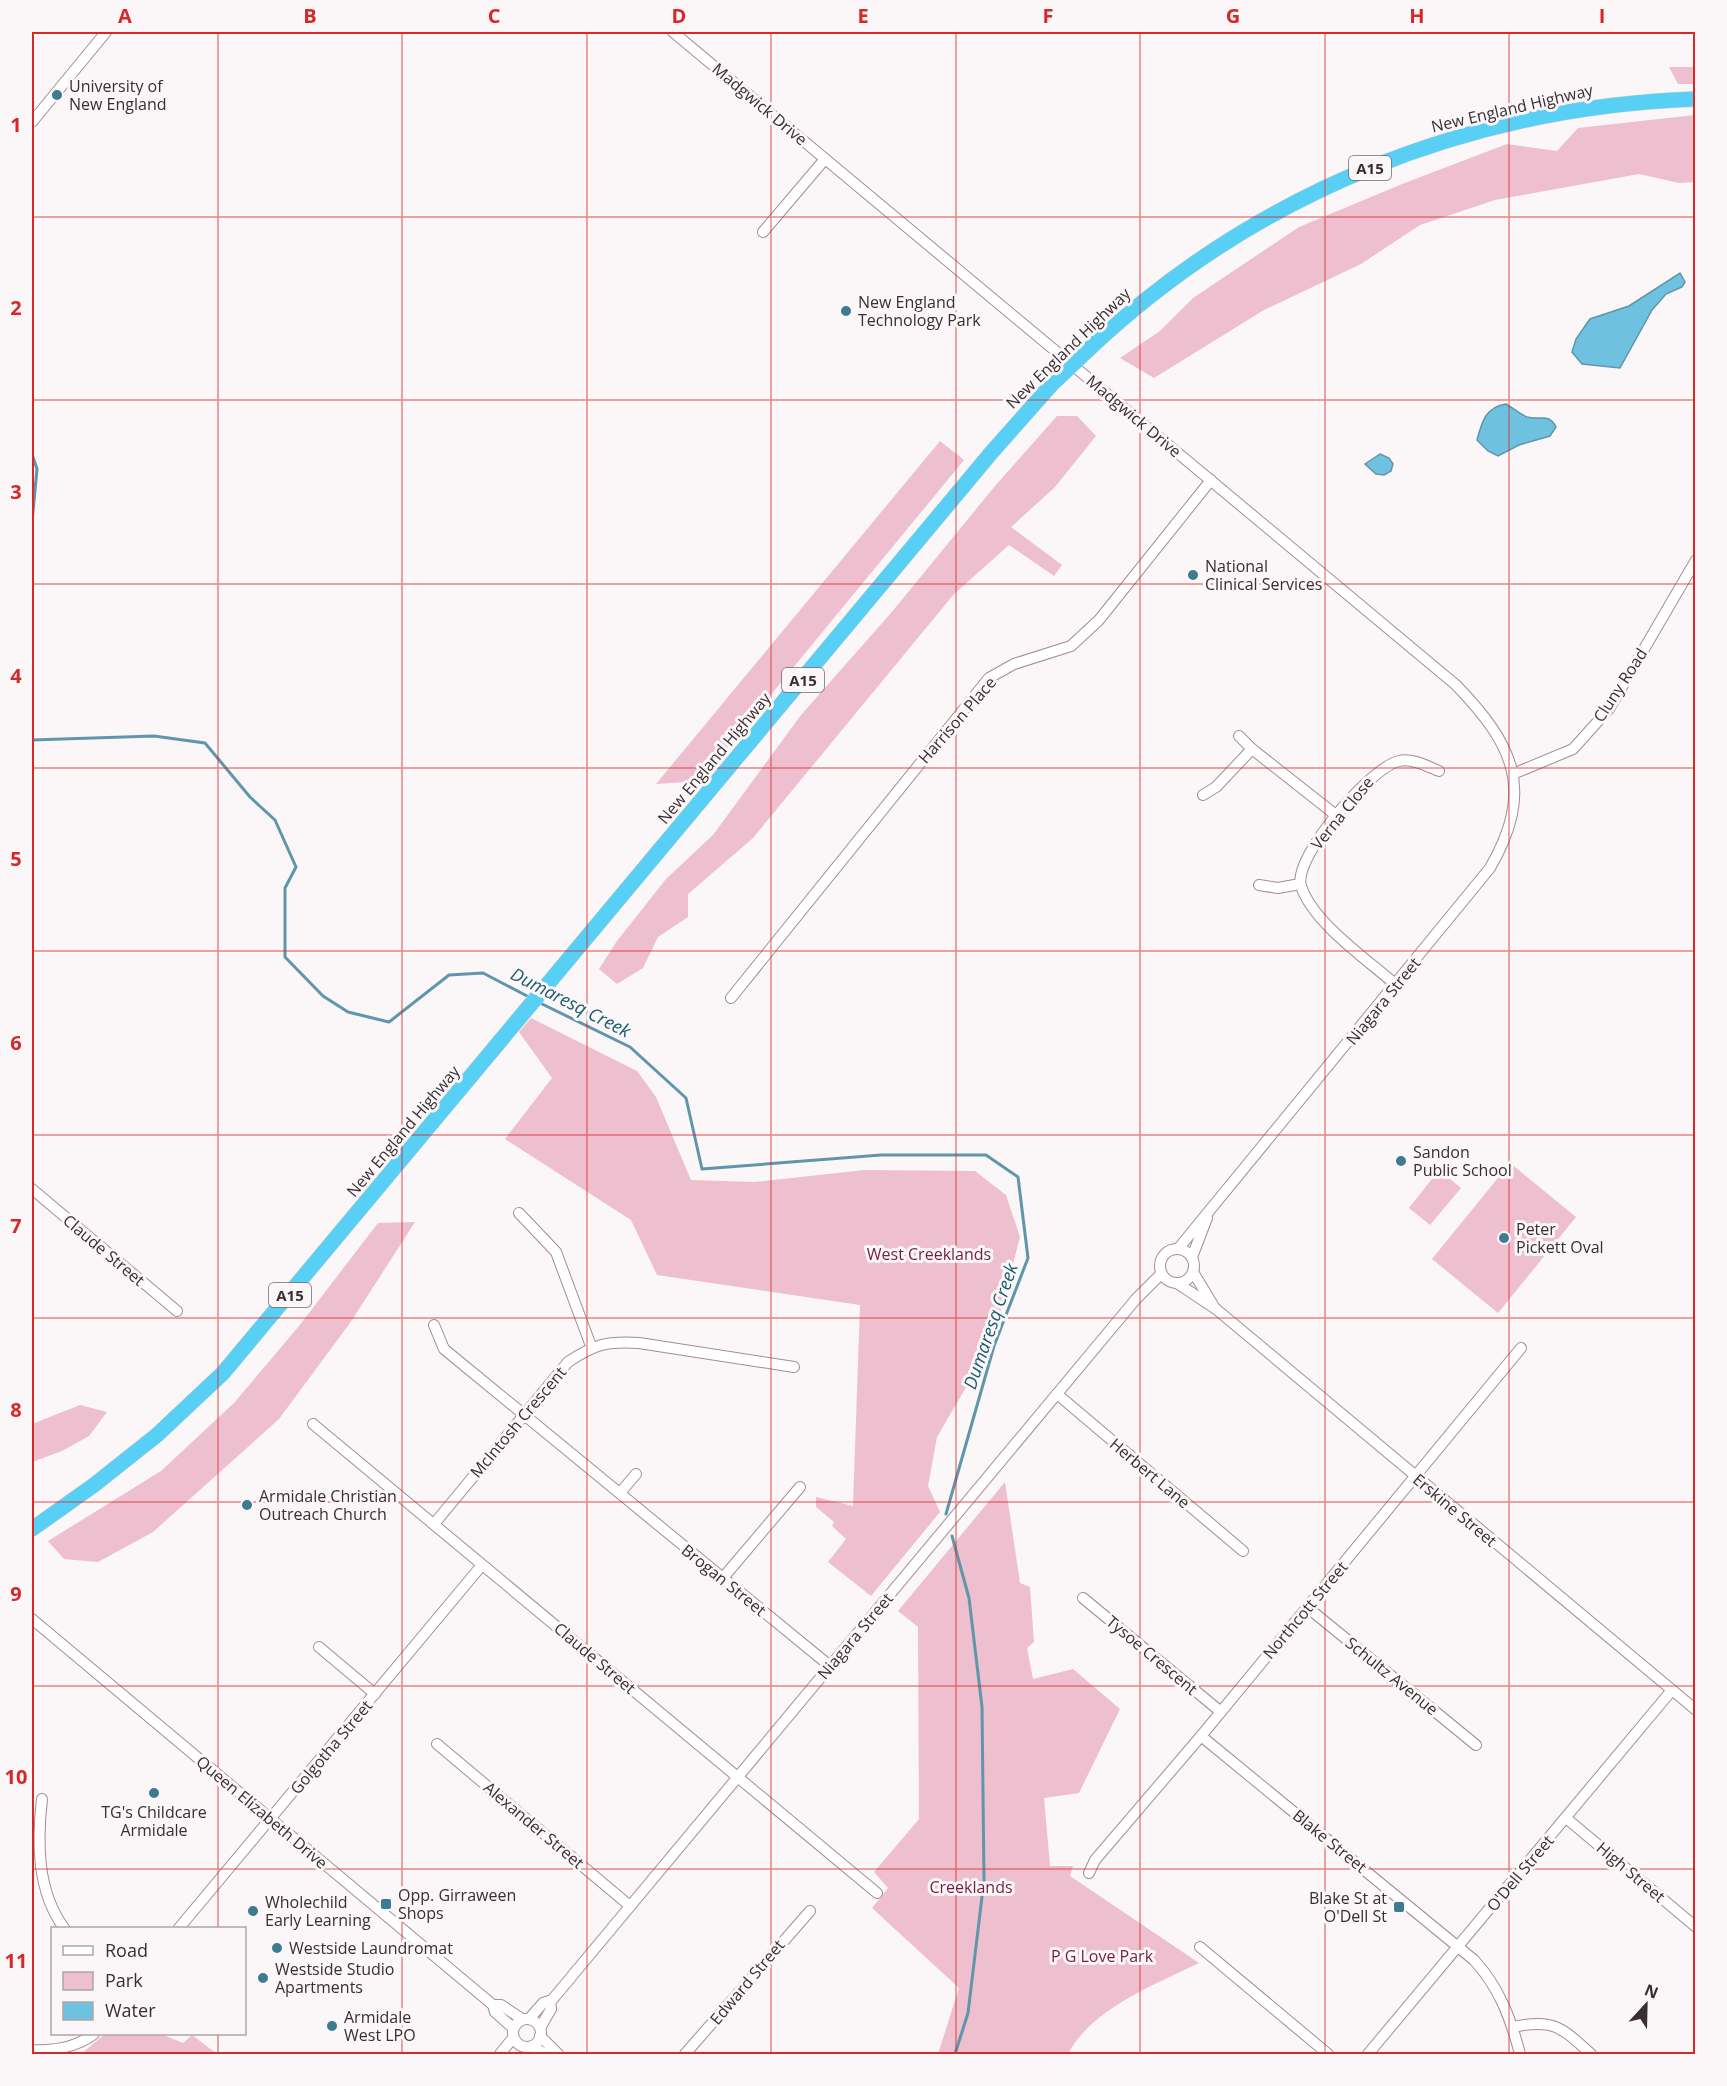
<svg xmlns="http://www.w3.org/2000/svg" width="1727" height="2086" font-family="'Open Sans',sans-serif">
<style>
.green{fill:#eebfce}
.water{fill:#6fc2df;stroke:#5f96ab;stroke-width:1.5}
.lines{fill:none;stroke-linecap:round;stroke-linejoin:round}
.stream{stroke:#5f96ab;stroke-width:3}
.minor-casing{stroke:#a68c94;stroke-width:12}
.highway-casing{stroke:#d3d1d2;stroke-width:16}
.minor{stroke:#fff;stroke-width:10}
.highway{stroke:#58cff5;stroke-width:15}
.highway-bridge-casing{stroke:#d3d1d2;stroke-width:16;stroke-linecap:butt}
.highway-bridge{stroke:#58cff5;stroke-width:15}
.grid{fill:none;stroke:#d62828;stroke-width:1.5;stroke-opacity:0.55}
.poi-dot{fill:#3c7b90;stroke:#fbf6f7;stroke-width:2}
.labels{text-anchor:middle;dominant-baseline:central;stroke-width:6;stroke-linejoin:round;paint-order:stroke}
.shield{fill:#fbf6f7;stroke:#736a6d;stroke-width:1.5}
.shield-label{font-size:15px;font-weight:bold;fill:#392e32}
.poi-label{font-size:16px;fill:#392e32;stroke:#fbf6f7;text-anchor:start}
.street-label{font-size:16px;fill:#392e32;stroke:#fbf6f7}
.park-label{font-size:16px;fill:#721f43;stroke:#fbf6f7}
.water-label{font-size:18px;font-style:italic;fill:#195c71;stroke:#fbf6f7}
.neatline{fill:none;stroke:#d62828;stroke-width:2}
.grid-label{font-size:20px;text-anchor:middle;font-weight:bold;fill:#d62828}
</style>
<rect width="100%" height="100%" fill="#fbf6f7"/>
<g class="green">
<path d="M 1669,67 L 1695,67 L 1695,84 L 1678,84 Z"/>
<path d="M 1695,115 L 1695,182 L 1679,183 L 1639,174 L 1495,200 L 1420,225 L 1361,264 L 1264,310 L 1154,378 L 1120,358 L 1160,331 L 1193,298 L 1299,227 L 1402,184 L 1507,144 L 1557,151 L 1578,128 Z"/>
<path d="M 1057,416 L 1077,416 L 1096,436 L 1055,487 L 1011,527 L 1062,565 L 1054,576 L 1009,545 L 954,594 L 753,838 L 688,894 L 688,917 L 658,937 L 643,968 L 617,984 L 599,969 L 617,941 L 666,879 L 713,835 L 801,715 L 891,613 L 995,486 Z"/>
<path d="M 940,441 L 964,460 L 700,781 L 656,784 Z"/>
<path d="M 531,1018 L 637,1071 L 656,1097 L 691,1180 L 755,1182 L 864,1170 L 975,1171 L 1006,1195 L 1020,1237 L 998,1321 L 982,1360 L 937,1437 L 928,1486 L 940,1512 L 871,1596 L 828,1562 L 846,1539 L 832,1526 L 834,1522 L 816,1507 L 816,1497 L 853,1506 L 860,1305 L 657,1275 L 631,1220 L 505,1139 L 552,1078 L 519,1032 Z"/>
<path d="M 1510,1163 L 1576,1217 L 1498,1313 L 1432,1259 Z"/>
<path d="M 1439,1170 L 1461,1188 L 1430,1225 L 1409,1208 Z"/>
<path d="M 415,1222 L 350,1323 L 279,1419 L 153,1532 L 98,1562 L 64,1559 L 48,1541 L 161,1471 L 234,1403 L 299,1326 L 378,1223 Z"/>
<path d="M 80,1405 L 107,1412 L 89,1436 L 62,1451 L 32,1462 L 32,1424 Z"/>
<path d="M 1005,1482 L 1020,1583 L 1030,1587 L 1034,1642 L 1027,1648 L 1033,1679 L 1073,1669 L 1120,1709 L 1079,1793 L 1044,1798 L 1050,1866 L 1073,1866 L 1070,1876 L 1199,1963 C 1156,1984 1091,2009 1068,2054 L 938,2054 L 959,1988 L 872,1908 L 888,1888 L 874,1872 L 919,1819 L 918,1627 L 898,1611 Z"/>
<path d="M 105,2034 L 161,2034 L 183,2043 L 192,2035 L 217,2054 L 81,2054 Z"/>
</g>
<g class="water">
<path d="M 1680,273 L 1685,282 L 1682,287 L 1666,294 L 1652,310 L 1620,368 L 1582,364 L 1572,352 L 1576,339 L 1590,319 L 1629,306 Z"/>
<path d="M 1506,404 C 1513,408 1520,414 1527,417 C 1540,421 1548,412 1556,427 L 1550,436 L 1519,445 L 1498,456 L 1488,451 L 1477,440 C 1482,421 1486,407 1506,404 Z"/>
<path d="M 1380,454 L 1389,458 L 1393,464 L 1391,471 L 1384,475 L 1376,474 L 1365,464 Z"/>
</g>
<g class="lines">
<g class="stream">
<path d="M 32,454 L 37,469 L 32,522"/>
<path d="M 32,740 L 154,736 L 205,743 L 250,797 L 275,820 L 296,867 L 285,888 L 285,957 L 323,996 L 348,1012 L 389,1022 L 449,975 L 483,973 L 529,997"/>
<path d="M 538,1002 L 630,1047 L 686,1098 L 702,1169 L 881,1155 L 986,1155 L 1018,1177 L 1028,1258 L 994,1346 L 946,1514"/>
<path d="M 952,1536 L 969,1598 L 982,1707 L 984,1880 L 968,2013 L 955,2054"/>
</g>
<g class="minor-casing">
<g id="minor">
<path d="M 673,32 L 1456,685 C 1514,745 1535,790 1490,868 L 1178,1249"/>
<path d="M 32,122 L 106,32"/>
<path d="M 763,232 L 825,159"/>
<path d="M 1239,736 L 1252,749"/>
<path d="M 1513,774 L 1573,749 L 1609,709 L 1696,560"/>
<path d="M 1203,795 L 1216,787 L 1252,749 L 1337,816"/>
<path d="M 1259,885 L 1278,888 L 1300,884"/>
<path d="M 1396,985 C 1368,960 1313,923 1301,886 C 1292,858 1371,767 1399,761 C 1412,758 1427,766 1439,771"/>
<path d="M 731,998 L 989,678 L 1014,664 L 1071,646 L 1099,620 L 1211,480"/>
<path d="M 32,1189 L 177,1311"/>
<path d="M 519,1213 L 556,1252 L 591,1346"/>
<circle cx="1177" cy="1266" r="17"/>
<path d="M 1192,1257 L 1207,1218"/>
<path d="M 1193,1272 L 1213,1305"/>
<path d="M 1177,1283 L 1216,1309 L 1696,1710"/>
<path d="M 434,1325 L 444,1349 L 830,1666"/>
<path d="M 1057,1394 L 1243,1551"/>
<path d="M 313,1424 L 877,1893"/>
<path d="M 620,1493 L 636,1474"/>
<path d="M 434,1524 L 568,1362 C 595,1344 607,1341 639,1343 L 794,1367"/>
<path d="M 722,1579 L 800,1487"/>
<path d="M 1083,1598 L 1221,1712"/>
<path d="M 1307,1607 L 1476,1745"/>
<path d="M 32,1619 L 493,2005 L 495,2012 L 513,2028"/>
<path d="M 319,1647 L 375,1694"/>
<path d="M 1201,1736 L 1474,1960 C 1499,1987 1511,2019 1520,2054"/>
<path d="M 437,1744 L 630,1906"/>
<path d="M 42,1799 C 37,1843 37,1891 64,1928"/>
<path d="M 1566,1818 L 1696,1927"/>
<path d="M 1089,1873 L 1095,1860 L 1201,1736 L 1521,1348"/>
<path d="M 179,1928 L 482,1565"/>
<path d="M 1200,1947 L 1328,2054"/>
<path d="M 493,2005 L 501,2005 L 522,2019"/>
<circle cx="527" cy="2033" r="14"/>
<path d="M 529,2019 L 543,2003 L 552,2000 L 1136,1299 L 1161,1274"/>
<path d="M 1513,2027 C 1554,2018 1562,2028 1591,2054"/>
<path d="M 540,2028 L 551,2009 L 550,2001"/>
<path d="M 540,2036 L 558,2054"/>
<path d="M 532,2046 L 545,2054"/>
<path d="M 32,2050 C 53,2051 77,2047 94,2034"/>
<path d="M 500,2054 L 513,2038"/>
<path d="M 685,2054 L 810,1911"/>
<path d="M 1368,2054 L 1672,1690"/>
</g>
</g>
<g class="highway-casing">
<g id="highway">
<path d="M 1090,348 C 1256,192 1469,107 1696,99"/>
<path d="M 32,1529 L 94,1485 L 157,1435 L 223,1373 L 991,453 L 1052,384"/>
</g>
</g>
<use href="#minor" class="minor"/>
<use href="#highway" class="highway"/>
<g class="highway-bridge-casing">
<path id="highway-bridge" d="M 1052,384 L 1090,348"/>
</g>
<use href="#highway-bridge" class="highway-bridge"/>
</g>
<path class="grid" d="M 218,32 L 218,1928M 402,32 L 402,2054M 587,32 L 587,2054M 771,32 L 771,2054M 956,32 L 956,2054M 1140,32 L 1140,2054M 1325,32 L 1325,2054M 1509,32 L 1509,2054M 32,217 L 1696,217M 32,400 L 1696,400M 32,584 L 1696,584M 32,768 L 1696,768M 32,951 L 1696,951M 32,1135 L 1696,1135M 32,1318 L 1696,1318M 32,1502 L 1696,1502M 32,1686 L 1696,1686M 32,1869 L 1696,1869M 218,2034 L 218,2054"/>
<g class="poi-dot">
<circle cx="57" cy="95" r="6"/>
<circle cx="846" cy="311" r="6"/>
<circle cx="1193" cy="575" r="6"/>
<circle cx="1401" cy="1161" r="6"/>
<circle cx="1504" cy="1238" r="6"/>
<circle cx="247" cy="1505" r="6"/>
<circle cx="154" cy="1793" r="6"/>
<rect x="380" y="1898" width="12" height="12" rx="3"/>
<rect x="1393" y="1901" width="12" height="12" rx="3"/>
<circle cx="253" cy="1911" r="6"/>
<circle cx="277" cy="1948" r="6"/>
<circle cx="263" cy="1978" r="6"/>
<circle cx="332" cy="2026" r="6"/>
</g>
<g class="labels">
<g class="shield">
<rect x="1349" y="156" width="42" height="24" rx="4.5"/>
<rect x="782" y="668" width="42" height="24" rx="4.5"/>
<rect x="269" y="1283" width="42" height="24" rx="4.5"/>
</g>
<g class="shield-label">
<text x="1370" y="168">A15</text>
<text x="803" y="680">A15</text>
<text x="290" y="1295">A15</text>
</g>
<g class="poi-label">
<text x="69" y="86">University of<tspan x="69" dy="18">New England</tspan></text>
<text x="858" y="302">New England<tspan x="858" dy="18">Technology Park</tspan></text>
<text x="1205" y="566">National<tspan x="1205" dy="18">Clinical Services</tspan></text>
<text x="1413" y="1152">Sandon<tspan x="1413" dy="18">Public School</tspan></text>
<text x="1516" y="1229">Peter<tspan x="1516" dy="18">Pickett Oval</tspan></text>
<text x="259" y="1496">Armidale Christian<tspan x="259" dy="18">Outreach Church</tspan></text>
<text x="154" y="1812" text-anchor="middle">TG's Childcare<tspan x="154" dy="18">Armidale</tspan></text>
<text x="398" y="1895">Opp. Girraween<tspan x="398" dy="18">Shops</tspan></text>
<text x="1387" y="1898" text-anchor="end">Blake St at<tspan x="1387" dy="18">O'Dell St</tspan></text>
<text x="265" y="1902">Wholechild<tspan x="265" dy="18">Early Learning</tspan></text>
<text x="289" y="1948">Westside Laundromat</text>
<text x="275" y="1969">Westside Studio<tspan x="275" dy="18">Apartments</tspan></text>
<text x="344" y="2017">Armidale<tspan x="344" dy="18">West LPO</tspan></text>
</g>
<g class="street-label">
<text transform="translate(760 104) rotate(40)">Madgwick Drive</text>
<text transform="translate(1512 108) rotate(-13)">New England Highway</text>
<text transform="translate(1068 348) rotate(-44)">New England Highway</text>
<text transform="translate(1134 416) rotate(40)">Madgwick Drive</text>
<text transform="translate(1620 685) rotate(-57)">Cluny Road</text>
<text transform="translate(957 720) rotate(-49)">Harrison Place</text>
<text transform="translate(714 758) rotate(-50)">New England Highway</text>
<text transform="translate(1342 813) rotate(-51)">Verna Close</text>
<text transform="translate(1383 1001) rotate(-51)">Niagara Street</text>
<text transform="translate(403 1131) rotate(-50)">New England Highway</text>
<text transform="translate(104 1250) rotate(40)">Claude Street</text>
<text transform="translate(518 1422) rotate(-50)">McIntosh Crescent</text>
<text transform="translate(1150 1473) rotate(40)">Herbert Lane</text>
<text transform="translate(1455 1510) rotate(40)">Erskine Street</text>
<text transform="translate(724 1580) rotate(39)">Brogan Street</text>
<text transform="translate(1305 1610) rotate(-50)">Northcott Street</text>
<text transform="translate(855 1636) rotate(-50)">Niagara Street</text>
<text transform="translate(1152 1655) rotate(40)">Tysoe Crescent</text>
<text transform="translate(595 1658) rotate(40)">Claude Street</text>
<text transform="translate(1392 1676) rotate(39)">Schultz Avenue</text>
<text transform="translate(331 1747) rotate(-50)">Golgotha Street</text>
<text transform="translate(262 1812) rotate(40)">Queen Elizabeth Drive</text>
<text transform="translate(534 1825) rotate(40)">Alexander Street</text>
<text transform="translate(1330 1841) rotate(39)">Blake Street</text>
<text transform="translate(1631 1872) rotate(40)">High Street</text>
<text transform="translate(1520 1873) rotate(-50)">O'Dell Street</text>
<text transform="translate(747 1982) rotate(-50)">Edward Street</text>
</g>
<g class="park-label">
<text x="929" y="1254">West Creeklands</text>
<text x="971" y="1887">Creeklands</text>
<text x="1102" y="1956">P G Love Park</text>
</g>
<g class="water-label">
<text transform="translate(571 1002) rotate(27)">Dumaresq Creek</text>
<text transform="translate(990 1326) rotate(-71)">Dumaresq Creek</text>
</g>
</g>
<rect width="1727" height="2086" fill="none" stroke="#fbf6f7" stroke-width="66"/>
<rect x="51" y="1927" width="195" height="108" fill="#fbf6f7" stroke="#ada6a8" stroke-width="1.5"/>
<rect x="63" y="1946" width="30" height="9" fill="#ffffff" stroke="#ada6a8" stroke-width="1.5"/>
<text x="105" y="1957" font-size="18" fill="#392e32">Road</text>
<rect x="63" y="1972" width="30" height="18" fill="#eebfce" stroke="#ada6a8" stroke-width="1.5"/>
<text x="105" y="1987" font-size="18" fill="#392e32">Park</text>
<rect x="63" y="2002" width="30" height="18" fill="#6fc2df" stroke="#ada6a8" stroke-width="1.5"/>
<text x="105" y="2017" font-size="18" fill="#392e32">Water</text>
<g transform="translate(1646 2005) rotate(22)" stroke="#fbf6f7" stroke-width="4.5" paint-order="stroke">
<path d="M0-4.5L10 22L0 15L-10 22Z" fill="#392e32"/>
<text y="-9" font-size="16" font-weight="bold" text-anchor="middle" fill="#392e32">N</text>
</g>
<rect x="33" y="33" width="1661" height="2020" class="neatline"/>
<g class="grid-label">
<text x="125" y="23">A</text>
<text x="310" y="23">B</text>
<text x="494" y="23">C</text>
<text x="679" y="23">D</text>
<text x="863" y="23">E</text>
<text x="1048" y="23">F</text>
<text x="1233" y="23">G</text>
<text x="1417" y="23">H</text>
<text x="1602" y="23">I</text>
<text x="16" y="132">1</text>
<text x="16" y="315">2</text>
<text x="16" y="499">3</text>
<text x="16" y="683">4</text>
<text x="16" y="866">5</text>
<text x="16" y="1050">6</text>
<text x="16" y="1233">7</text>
<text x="16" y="1417">8</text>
<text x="16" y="1601">9</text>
<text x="16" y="1784">10</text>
<text x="16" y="1968">11</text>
</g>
</svg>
